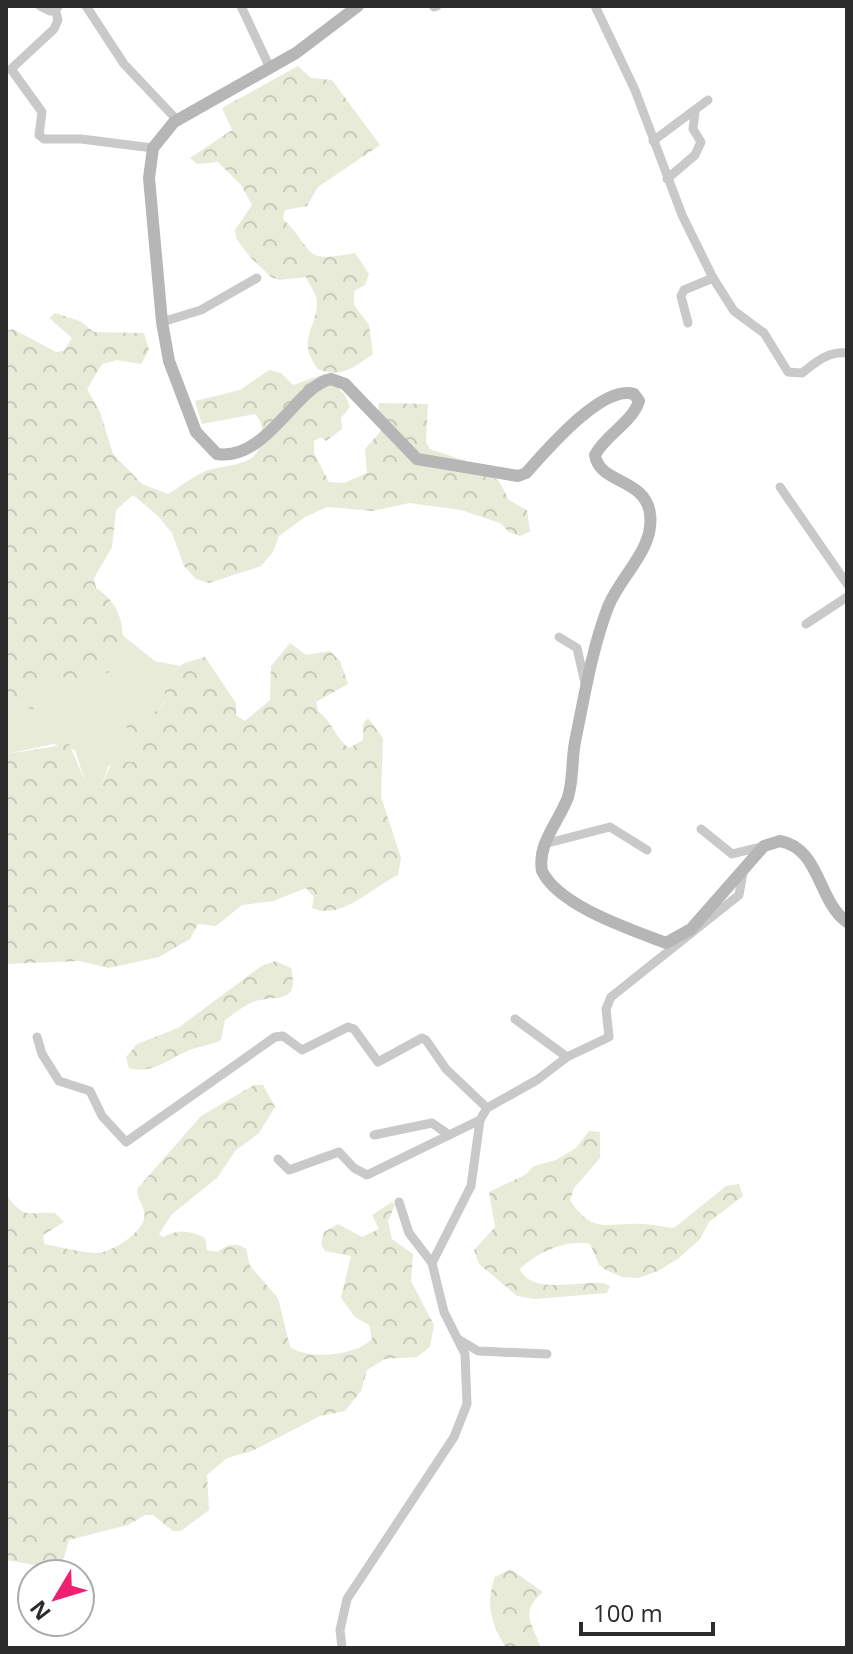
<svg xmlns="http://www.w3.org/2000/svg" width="853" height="1654" font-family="'Open Sans',sans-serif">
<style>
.green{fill:#e8ebd7}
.forest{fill:url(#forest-crowns)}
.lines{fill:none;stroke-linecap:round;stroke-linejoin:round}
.street{stroke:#c9c9c9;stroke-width:9}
.secondary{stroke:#b6b6b6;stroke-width:12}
</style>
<defs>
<pattern id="forest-crowns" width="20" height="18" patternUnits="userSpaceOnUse" patternTransform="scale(2)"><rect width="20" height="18" fill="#e8ebd7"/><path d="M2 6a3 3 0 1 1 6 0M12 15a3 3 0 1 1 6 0" fill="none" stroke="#c7cab9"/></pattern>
</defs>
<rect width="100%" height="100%" fill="#fff"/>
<path class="green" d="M 122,635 L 155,661 L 180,666 L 166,678 L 168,697 L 132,741 L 147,757 L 145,769 L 109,765 L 101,787 L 85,781 L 75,750 L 53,744 L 6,754 L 6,708 L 20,701 L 32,710 L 39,706 C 44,684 56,671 79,681 L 96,671 L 123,642 Z"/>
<g class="forest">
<path d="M 298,66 L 311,78 L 332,80 L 380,145 L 318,187 L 307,206 L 285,210 L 283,219 C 318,253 299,263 355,253 L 369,274 L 365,285 L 354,291 L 354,305 L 369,325 L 373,354 C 354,367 341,379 318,369 C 295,339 318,328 317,301 C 316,293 309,284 306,277 L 279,280 L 271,277 L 250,257 L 236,238 L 235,230 L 252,205 L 241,185 L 218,162 L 197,164 L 190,158 L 232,130 L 222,108 Z"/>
<path d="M 55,313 L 80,321 L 94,332 L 144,333 L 149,350 L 141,364 L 117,360 L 102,364 L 87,389 L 100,412 L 113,454 L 142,484 L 168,494 C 180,487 193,476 206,471 C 228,463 259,468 262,438 C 263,428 262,422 255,414 L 202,424 L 195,401 L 240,390 L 269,370 L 281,373 L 293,385 L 324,374 L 345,395 L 350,407 L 341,418 L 342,429 L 326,441 L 321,437 L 314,441 L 314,453 L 329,482 L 344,483 L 367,473 L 365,449 L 386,425 L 378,414 L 379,403 L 428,404 L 426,442 L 430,449 L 466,461 L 499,481 L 509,500 L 527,510 L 530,532 L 520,536 L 509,532 L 500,523 L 461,510 L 409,503 L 373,511 L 327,507 L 305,517 L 279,536 L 273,552 L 261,566 L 209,583 L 196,579 L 184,566 L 172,533 L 158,516 L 133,495 L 116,510 L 112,547 L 94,578 L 96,588 C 122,605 124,626 123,656 L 108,673 L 96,671 L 79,681 C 56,671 44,684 39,706 L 32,710 L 20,701 L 6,708 L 6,331 L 13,329 L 56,352 L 64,351 L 72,338 L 49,318 Z"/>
<path d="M 290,643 L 306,655 L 330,651 L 340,661 L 348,684 L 316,702 L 318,711 C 332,721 335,738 349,748 L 363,740 L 363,724 L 368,718 L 383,738 L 381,797 L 401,858 L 398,875 C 371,888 341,921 312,908 L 314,897 L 306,888 L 273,901 L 242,905 L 216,926 L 198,924 L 190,939 L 159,957 L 109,968 L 79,961 L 6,964 L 6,754 L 69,744 L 85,781 L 101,787 L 112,762 L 134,762 L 145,768 L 147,757 L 132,741 L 125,722 L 132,714 L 149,717 C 173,697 162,704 166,678 L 184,663 L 205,657 L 236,703 L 236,715 L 245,721 L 270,700 L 271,666 Z"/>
<path d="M 275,961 L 291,968 C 300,1006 276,994 253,1002 C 243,1006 234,1014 225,1020 L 221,1040 C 211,1045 200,1046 190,1050 C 169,1058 153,1075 129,1068 L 126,1057 L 137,1044 L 178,1028 L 260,967 Z"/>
<path d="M 254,1085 L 263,1085 L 275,1107 L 259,1133 L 235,1151 L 217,1178 L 172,1214 L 159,1234 L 163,1237 C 178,1229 190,1230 205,1238 L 207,1250 L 217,1252 C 228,1245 234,1241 246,1249 L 250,1266 L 278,1298 L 290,1347 C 308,1360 356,1356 372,1339 L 369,1325 L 355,1317 L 341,1298 L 351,1256 L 325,1251 L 321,1244 L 324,1232 L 338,1224 L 362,1237 L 379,1229 L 372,1215 L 392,1202 L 395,1205 L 388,1221 L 392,1239 L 413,1254 L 411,1281 L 434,1325 L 430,1347 L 417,1357 L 385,1359 L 367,1370 L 361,1391 L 345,1411 L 320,1416 L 252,1451 L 227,1458 L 207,1475 L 209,1510 L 181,1531 L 173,1531 L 153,1515 L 145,1515 L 128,1525 L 69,1540 L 62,1564 L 40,1566 L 6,1560 L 6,1195 C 27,1221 26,1211 55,1213 L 64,1222 L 43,1235 L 44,1244 C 60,1247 79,1252 95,1253 C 109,1254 141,1234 144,1219 C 147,1210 137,1200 137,1189 L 201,1116 Z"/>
<path d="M 589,1131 L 600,1132 L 600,1158 L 574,1188 L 570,1200 C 594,1236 606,1222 642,1224 C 652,1224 663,1227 674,1228 L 726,1186 L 739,1184 L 743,1196 L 709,1222 L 700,1239 L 679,1258 L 658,1271 L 638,1278 L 622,1277 L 606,1270 L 599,1265 L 590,1244 C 569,1238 535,1253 520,1269 C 530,1295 580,1281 603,1283 L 610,1286 L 607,1293 L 535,1299 L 517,1296 L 479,1264 L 474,1250 L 495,1227 L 489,1192 L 525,1175 L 534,1166 L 556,1160 L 576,1148 Z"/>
<path d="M 510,1569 L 543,1592 C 519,1612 532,1623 541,1648 L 506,1648 C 491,1623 485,1604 495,1577 Z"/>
</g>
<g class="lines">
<g class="street">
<path d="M 40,6 L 50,11 L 58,7"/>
<path d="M 86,6 L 124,64 L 177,120"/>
<path d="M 241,6 L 270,68"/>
<path d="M 595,6 L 635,90 L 682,215 L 713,278 L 734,311 L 764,333 L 788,372 L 802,373 C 816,362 828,351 847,353"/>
<path d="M 434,7 L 437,6"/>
<path d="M 55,8 L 58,20 L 54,29 L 11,69 L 42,112 L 39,135 L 44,139 L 81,139 L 153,148"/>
<path d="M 653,141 L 708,100"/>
<path d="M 667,179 L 695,155 L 701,142 L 693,129 L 695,112"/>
<path d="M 162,322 L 201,310 L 257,278"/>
<path d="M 688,323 L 681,296 L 684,290 L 713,278"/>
<path d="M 780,487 L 847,584"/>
<path d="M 806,624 L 847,597"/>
<path d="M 559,637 L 577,648 L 585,683"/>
<path d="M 701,829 L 732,854 L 764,846"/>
<path d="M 544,844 L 610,827 L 647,850"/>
<path d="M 515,1019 L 567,1057 L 609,1037 L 606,1009 L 611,997 L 739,895 L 744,867"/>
<path d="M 37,1037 L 42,1054 L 59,1081 L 90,1091 L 102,1116 L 126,1142 L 275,1037 L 283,1036 L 302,1050 L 348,1027 L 354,1029 L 378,1062 L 422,1038 L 426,1040 L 446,1069 L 487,1108"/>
<path d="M 374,1135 L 432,1123 L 449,1135"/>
<path d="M 278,1159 L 289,1170 L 339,1152 L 354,1168 L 367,1175 L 480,1120"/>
<path d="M 399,1202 L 409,1233 L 432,1263"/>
<path d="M 458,1339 L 478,1351 L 547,1354"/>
<path d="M 342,1648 L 340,1630 L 347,1599 L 454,1437 L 467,1404 L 465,1354 L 444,1312 L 432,1263 L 471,1186 L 480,1120 L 487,1108 L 537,1080 L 567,1057"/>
</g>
<path class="secondary" d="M 358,6 L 296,53 L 174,122 L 153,148 L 149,178 L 162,322 L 169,361 L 196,432 L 217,454 C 267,461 296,386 331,379 L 345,384 L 417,459 L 518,476 L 526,473 C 546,451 602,384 634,394 L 639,401 C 632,423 606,434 595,455 C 599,484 646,478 650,514 C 655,549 620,576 608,607 C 592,649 585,693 576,737 C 571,757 574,778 568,797 C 559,822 537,843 542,871 C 559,906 630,929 666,943 L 691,929 L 764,846 L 780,841 C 820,848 818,902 847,922"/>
</g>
<rect width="853" height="1654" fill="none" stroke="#2c2c2c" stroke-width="16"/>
<g transform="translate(56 1598) rotate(232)"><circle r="38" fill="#ffffff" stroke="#ababab" stroke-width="2"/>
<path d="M0-6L14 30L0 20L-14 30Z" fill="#f11f72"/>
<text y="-12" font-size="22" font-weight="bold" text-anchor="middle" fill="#2c2c2c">N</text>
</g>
<path d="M581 1622v12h132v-12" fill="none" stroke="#2c2c2c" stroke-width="4"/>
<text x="593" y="1622" font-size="24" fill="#2c2c2c" stroke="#ffffff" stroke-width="6" paint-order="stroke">100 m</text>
</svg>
